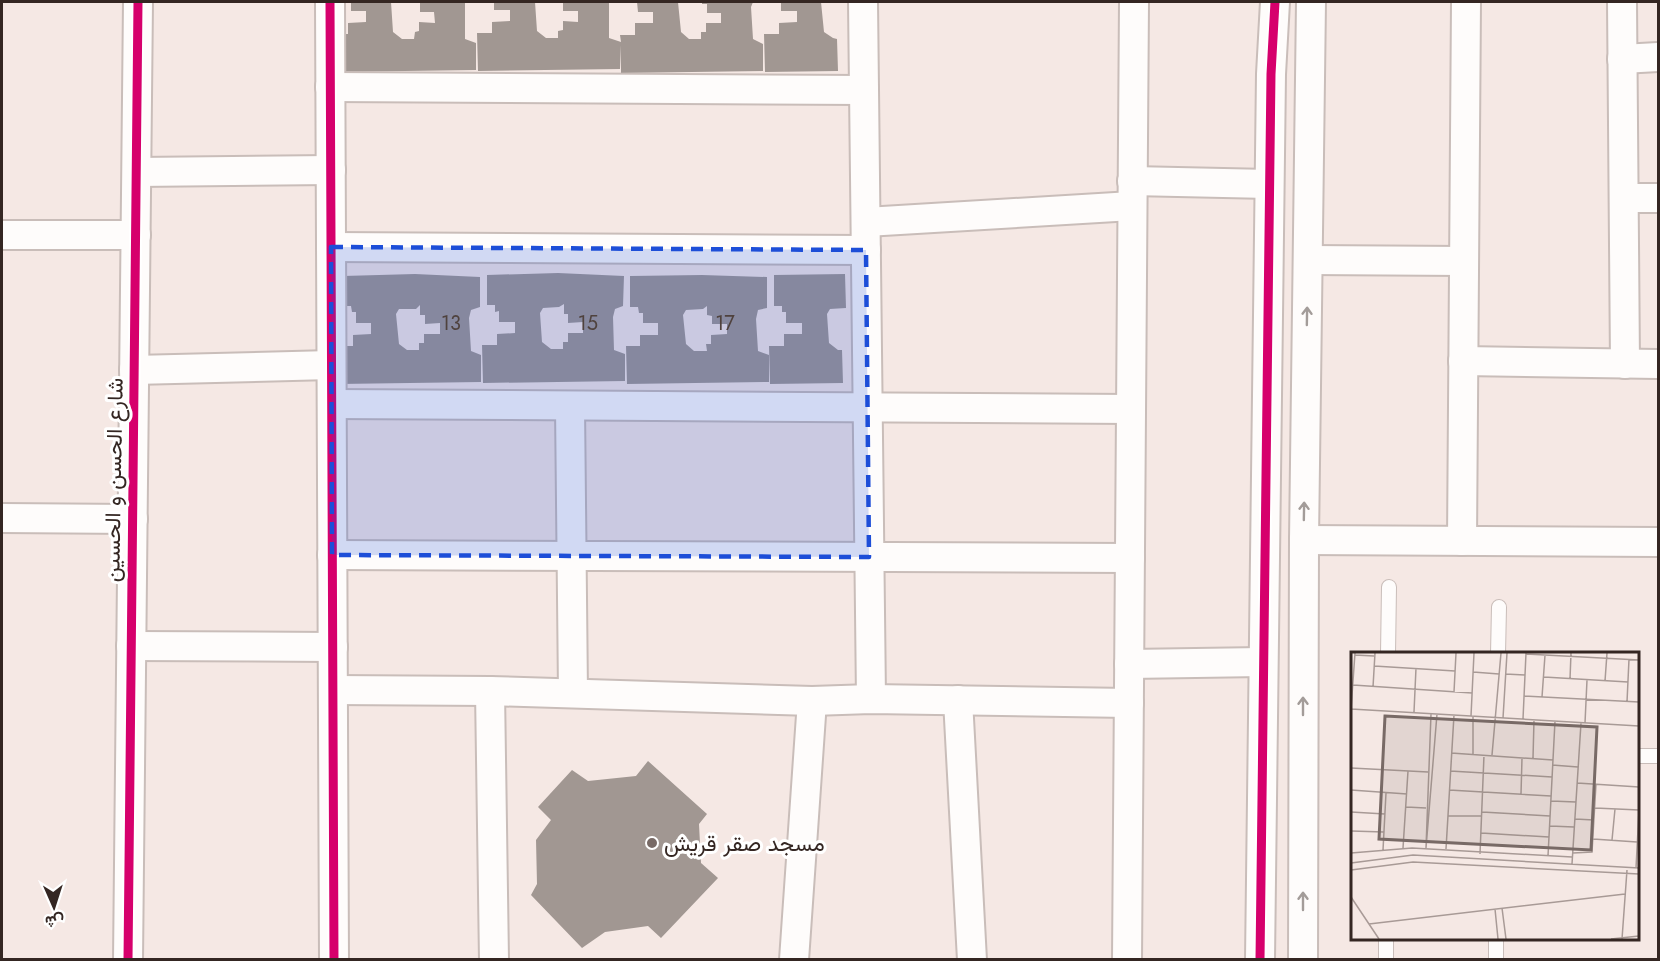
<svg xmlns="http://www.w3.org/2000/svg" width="1660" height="961" font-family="Jost,Vazirmatn,sans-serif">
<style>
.building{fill:#a19792;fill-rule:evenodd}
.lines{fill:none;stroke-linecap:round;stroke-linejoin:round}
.service-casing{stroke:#c9bdb9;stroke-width:16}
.minor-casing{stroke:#c9bdb9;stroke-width:32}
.service{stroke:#fefcfb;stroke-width:14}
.minor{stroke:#fefcfb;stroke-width:28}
.cycleway-casing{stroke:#fff;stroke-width:13}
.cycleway{stroke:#d6006c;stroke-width:9}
.oneway{stroke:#a39c99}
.marked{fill:#1d4ed8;fill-opacity:0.2;stroke:#1d4ed8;stroke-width:4.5;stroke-dasharray:12 8;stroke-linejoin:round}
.poi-dot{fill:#786a66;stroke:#fff;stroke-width:2}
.labels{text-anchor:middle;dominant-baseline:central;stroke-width:6;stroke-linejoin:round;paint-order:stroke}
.number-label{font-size:20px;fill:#4f423e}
.street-label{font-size:22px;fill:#342622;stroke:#fff}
.poi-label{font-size:22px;fill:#342622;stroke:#fff;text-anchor:start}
.inset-road{fill:none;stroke:#a89a96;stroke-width:1.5}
.view{fill:#786a66;fill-opacity:0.15;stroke:#786a66;stroke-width:3}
.inset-edge{fill:none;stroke:#342622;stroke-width:3}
</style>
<rect width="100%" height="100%" fill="#f5e8e4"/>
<g class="building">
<path d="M 351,2 L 391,2 L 393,32 L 402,39 L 414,39 L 415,32 L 419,31 L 419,22 L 435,23 L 434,12 L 420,12 L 420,2 L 465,2 L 465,39 L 476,43 L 476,70 L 334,72 L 334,34 L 348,34 L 348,23 L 366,22 L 366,11 L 351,11 Z"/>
<path d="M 494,2 L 535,2 L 537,31 L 546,38 L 558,38 L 558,31 L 563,30 L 563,21 L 578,22 L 578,11 L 563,11 L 563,2 L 609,2 L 609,38 L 621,42 L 620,35 L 635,35 L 635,23 L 653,23 L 653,12 L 638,12 L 637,2 L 678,2 L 681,32 L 689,39 L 701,39 L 701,32 L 706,32 L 706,23 L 721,23 L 721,13 L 707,13 L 707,4 L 702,4 L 702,2 L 753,2 L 751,7 L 753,39 L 763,44 L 763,71 L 621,73 L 621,45 L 620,69 L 478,71 L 477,33 L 492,33 L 492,22 L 510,21 L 510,10 L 494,10 Z"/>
<path d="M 781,2 L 821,2 L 824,32 L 833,38 L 837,39 L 838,71 L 765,72 L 764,34 L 779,34 L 779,23 L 797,22 L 797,11 L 781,11 Z"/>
<path d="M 558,273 L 624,276 L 623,306 L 615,309 L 613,317 L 614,350 L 625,354 L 625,381 L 483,383 L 482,345 L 497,345 L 497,334 L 515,333 L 515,322 L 499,322 L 499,311 L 495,312 L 495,305 L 487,305 L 487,275 ZM 564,304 L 564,314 L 568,314 L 568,323 L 583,322 L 583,333 L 568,333 L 568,342 L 563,342 L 563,349 L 551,349 L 542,342 L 540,313 L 543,308 L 559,307 Z"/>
<path d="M 415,274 L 480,277 L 480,307 L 471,310 L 469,318 L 471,351 L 481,355 L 481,382 L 339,384 L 339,346 L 353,346 L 353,335 L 371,334 L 371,323 L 356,323 L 356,312 L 352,312 L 351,306 L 343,306 L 343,276 ZM 420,305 L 420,315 L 425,315 L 425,324 L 440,323 L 440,334 L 424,334 L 424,343 L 419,343 L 419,350 L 407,350 L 399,344 L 396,314 L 399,309 L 416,309 Z"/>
<path d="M 845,274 L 846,308 L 830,309 L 827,314 L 829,343 L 838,350 L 842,350 L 843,383 L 770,384 L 769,346 L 784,346 L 784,334 L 802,334 L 802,323 L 786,323 L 786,312 L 782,312 L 782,306 L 774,306 L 774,275 Z"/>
<path d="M 702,275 L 767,277 L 767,308 L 758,310 L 756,319 L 758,351 L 769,355 L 769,382 L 627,384 L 626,346 L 640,346 L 640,335 L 658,335 L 658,323 L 643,323 L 643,313 L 639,313 L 638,307 L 630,307 L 630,276 ZM 707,306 L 707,315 L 712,316 L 712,324 L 727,324 L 727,334 L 711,335 L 711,344 L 706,344 L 707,351 L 694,351 L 686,344 L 683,315 L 686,310 L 703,309 Z"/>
<path d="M 648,761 L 707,814 L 699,824 L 701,863 L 718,878 L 661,938 L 648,926 L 605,932 L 582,948 L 531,895 L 537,884 L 536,840 L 551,820 L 538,807 L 572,770 L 588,781 L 636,776 Z"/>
</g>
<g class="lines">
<g class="service-casing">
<g id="service">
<path d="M 1388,654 L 1389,587"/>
<path d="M 1498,654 L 1499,607"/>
<path d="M 1638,756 L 1658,756"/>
<path d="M 1386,960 L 1386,938"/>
<path d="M 1496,960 L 1496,938"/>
</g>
</g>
<g class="minor-casing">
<g id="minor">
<path d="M 330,2 L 334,960"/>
<path d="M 863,2 L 871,699"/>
<path d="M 1622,2 L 1625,364"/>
<path d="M 1622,59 L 1658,57"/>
<path d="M 330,87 L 864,90"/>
<path d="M 137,172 L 331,170"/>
<path d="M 1132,181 L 1269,184"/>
<path d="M 1624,198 L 1658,198"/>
<path d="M 866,222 L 1132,206"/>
<path d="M 2,235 L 136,235"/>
<path d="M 331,247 L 866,250"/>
<path d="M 1308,260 L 1464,261"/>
<path d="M 1463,361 L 1658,364"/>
<path d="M 134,370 L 331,365"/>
<path d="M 332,404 L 1131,409"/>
<path d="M 570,406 L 573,693"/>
<path d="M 2,518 L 133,519"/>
<path d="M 1304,540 L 1658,542"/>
<path d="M 1462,541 L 1466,2"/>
<path d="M 332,555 L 1130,558"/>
<path d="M 131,646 L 333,647"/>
<path d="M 1129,664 L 1262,662"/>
<path d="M 333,690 L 490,691 L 812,701 L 871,699 L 1129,703"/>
<path d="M 490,691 L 494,960"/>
<path d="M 958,700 L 972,960"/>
<path d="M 128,960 L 138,2"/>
<path d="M 794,960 L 812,701"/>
<path d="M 1127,960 L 1134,2"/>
<path d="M 1260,960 L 1271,74 L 1275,2"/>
<path d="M 1303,960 L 1304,540 L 1311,2"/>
</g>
</g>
<use href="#service" class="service"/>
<use href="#minor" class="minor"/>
<g class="cycleway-casing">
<g id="cycleway">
<path d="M 330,2 L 334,960"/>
<path d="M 128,960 L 138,2"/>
<path d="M 1260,960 L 1271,74 L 1275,2"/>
</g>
</g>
<use href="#cycleway" class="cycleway"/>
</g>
<defs><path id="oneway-shaft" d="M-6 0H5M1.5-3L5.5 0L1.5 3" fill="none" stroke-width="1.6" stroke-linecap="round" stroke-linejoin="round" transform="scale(1.5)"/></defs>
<g class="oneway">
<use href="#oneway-shaft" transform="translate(1307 316) rotate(-89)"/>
<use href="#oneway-shaft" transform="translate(1304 511) rotate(-89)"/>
<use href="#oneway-shaft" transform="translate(1303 706) rotate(-90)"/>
<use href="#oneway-shaft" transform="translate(1303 901) rotate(-90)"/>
</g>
<path class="marked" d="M 331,247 L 866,250 L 869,557 L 332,555 Z"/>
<circle class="poi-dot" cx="652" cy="843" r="6"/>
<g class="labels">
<g class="number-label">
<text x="451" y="323">13</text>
<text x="588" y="323">15</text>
<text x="725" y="323">17</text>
</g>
<g class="street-label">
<text transform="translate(113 480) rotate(-89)">شارع الحسن و الحسين</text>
</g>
<g class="poi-label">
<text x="664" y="843">مسجد صقر قريش</text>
</g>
</g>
<g transform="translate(1351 652)">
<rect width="288" height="288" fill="#f5e8e4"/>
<path class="inset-road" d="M 175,2 L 288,8M 4,3 L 23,4M 23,14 L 104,19M 122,20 L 148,22M 154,22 L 174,23M 193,25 L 277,30M 219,27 L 220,1M 254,29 L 256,1M 2,33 L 121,41M 22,35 L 24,1M 103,40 L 105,1M 173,44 L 288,50M 191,45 L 194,3M 276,50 L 278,7M 0,57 L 288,74M 0,57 L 4,1M 63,60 L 65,16M 120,64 L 123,1M 122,64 L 122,102M 152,66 L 156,1M 172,67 L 175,1M 234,71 L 236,28M 100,101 L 202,108M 141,103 L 150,1M 182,106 L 183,68M 201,113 L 227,115M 0,116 L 77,120M 99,119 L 201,125M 226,131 L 288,135M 0,138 L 56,142M 98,138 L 200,144M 170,142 L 171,106M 200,149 L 225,150M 55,155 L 75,156M 244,156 L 288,158M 0,160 L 34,162M 131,160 L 199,164M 97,164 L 131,164M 224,167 L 243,168M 199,174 L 223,175M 0,179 L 33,180M 130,181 L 198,185M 242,187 L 286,190M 261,188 L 264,157M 52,196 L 57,119M 75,196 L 86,62M 75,196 L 80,62M 95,197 L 103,63M 32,198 L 35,141M 0,201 L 61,196 L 221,205M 222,201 L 241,200 L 245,132M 129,202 L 133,103M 197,204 L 204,69M 0,211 L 62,203 L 288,216M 221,212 L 230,71M 285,216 L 288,158M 0,218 L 62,210 L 288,222M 0,245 L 28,287M 151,256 L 155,287M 144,257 L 147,287M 18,272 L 274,242M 260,287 L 288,284M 271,287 L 276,218"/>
<path class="view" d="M 34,64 L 246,75 L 240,198 L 28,187 Z"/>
<rect width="288" height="288" class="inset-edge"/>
</g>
<rect width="1660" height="961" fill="none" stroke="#342622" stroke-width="6"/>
<g transform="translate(54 907) rotate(177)" stroke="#ffffff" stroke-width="4.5" paint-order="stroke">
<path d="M0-4.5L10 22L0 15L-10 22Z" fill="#342622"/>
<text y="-9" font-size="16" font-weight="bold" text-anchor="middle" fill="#342622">ش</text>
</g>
</svg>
